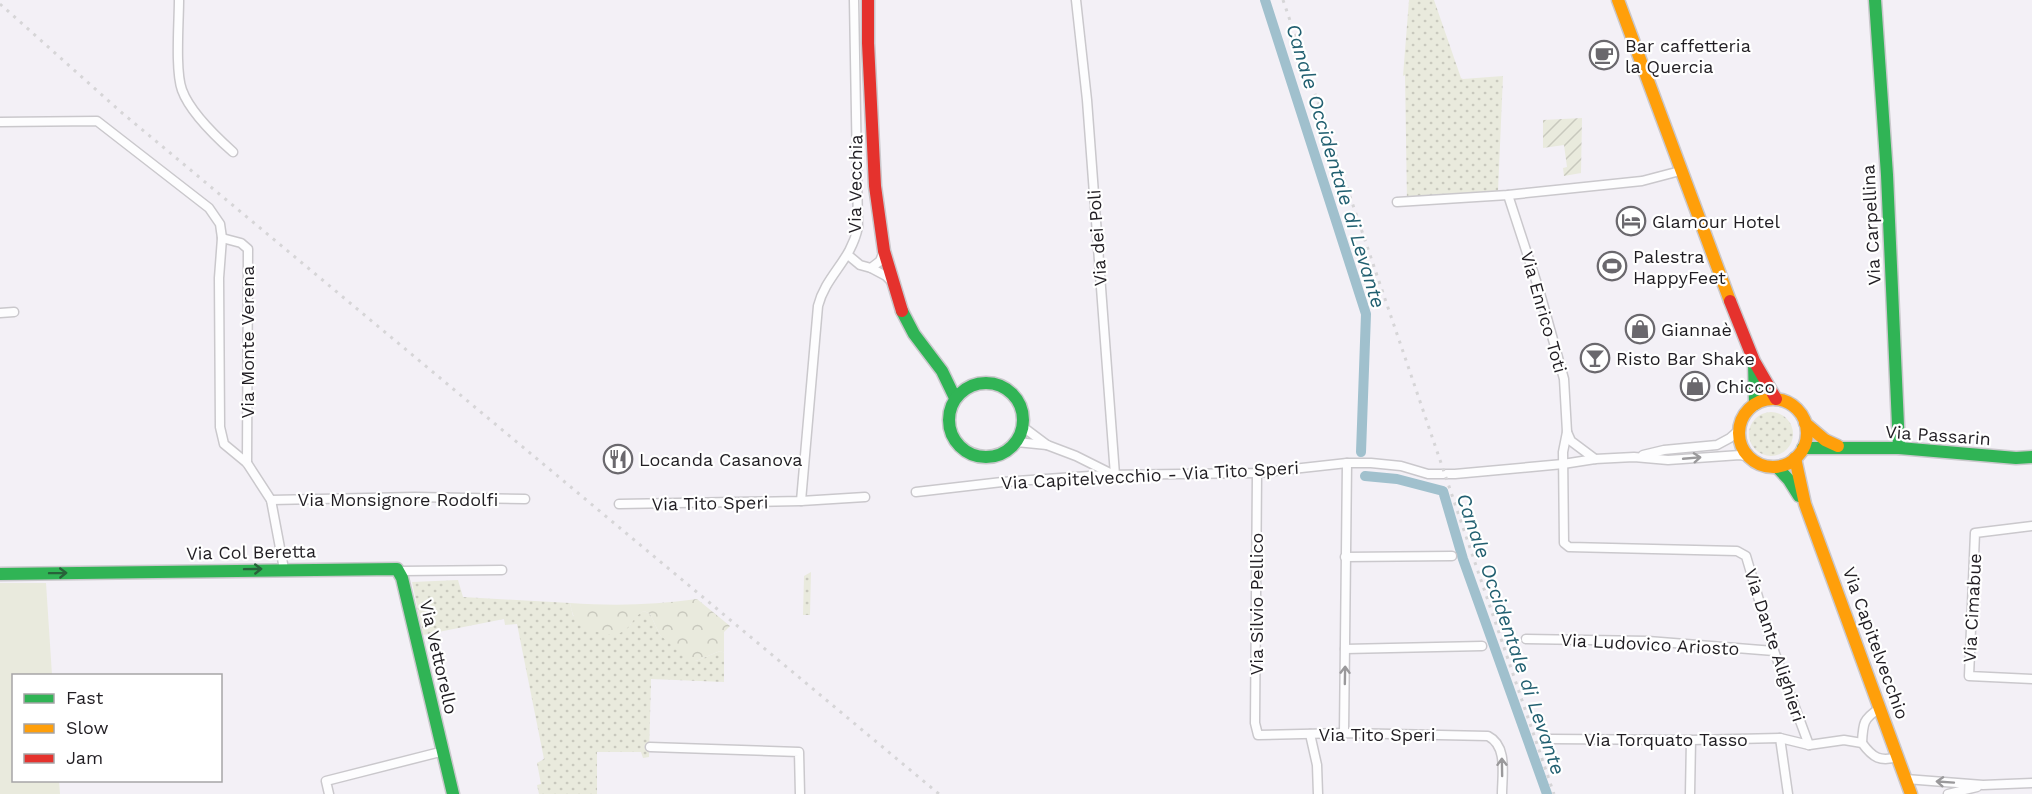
<svg xmlns="http://www.w3.org/2000/svg" width="2032" height="794" font-family="'Work Sans',sans-serif">
<style>
.grass{fill:url(#grass-dots)}
.forest{fill:url(#forest-crowns)}
.garden{fill:url(#garden-furrows)}
.pitch{fill:#e9eadd}
.lines{fill:none;stroke-linecap:round;stroke-linejoin:round}
.canal{stroke:#a0c0cd;stroke-width:10}
.street-casing{stroke:#cac8cc;stroke-width:11}
.fast-casing{stroke:#cac8cc;stroke-width:15}
.slow-casing{stroke:#cac8cc;stroke-width:15}
.jam-casing{stroke:#cac8cc;stroke-width:15}
.street{stroke:#fdfdfe;stroke-width:8}
.fast{stroke:#30b455;stroke-width:12}
.slow{stroke:#ff9f0a;stroke-width:12}
.jam{stroke:#e5322d;stroke-width:12}
.rail{stroke:#d6d5d7;stroke-width:3;stroke-dasharray:3 6;stroke-linecap:butt}
.oneway{stroke:#9a999b}
.oneway2{stroke:#28623a}
.labels{text-anchor:middle;dominant-baseline:central;stroke-width:4.5;stroke-linejoin:round;paint-order:stroke}
.poi-label{font-size:18px;fill:#211e23;stroke:#fff;text-anchor:start}
.street-label{font-size:18px;fill:#211e23;stroke:#fff}
.water-label{font-size:20px;font-style:italic;fill:#215f70;stroke:#fff}
</style>
<defs>
<pattern id="grass-dots" width="8" height="8" patternUnits="userSpaceOnUse" patternTransform="scale(1.5)"><rect width="8" height="8" fill="#e9eadd"/><path d="M2 2h.1M6 6h.1" fill="none" stroke="#c8c8bd" stroke-width="1.8" stroke-linecap="round"/></pattern>
<pattern id="forest-crowns" width="20" height="18" patternUnits="userSpaceOnUse" patternTransform="scale(1.5)"><rect width="20" height="18" fill="#e9eadd"/><path d="M2 6a3 3 0 1 1 6 0M12 15a3 3 0 1 1 6 0" fill="none" stroke="#c8c8bd"/></pattern>
<pattern id="garden-furrows" width="10" height="10" patternUnits="userSpaceOnUse" patternTransform="scale(1.5)"><rect width="10" height="10" fill="#e9eadd"/><path d="M-1 1l2-2M0 10L10 0M9 11l2-2" fill="none" stroke="#c8c8bd"/></pattern>
</defs>
<rect width="100%" height="100%" fill="#f3f0f6"/>
<g class="grass">
<path d="M 1409,0 L 1434,0 L 1461,78 L 1463,79 L 1503,76 L 1498,191 L 1407,203 L 1405,75 L 1403,76 Z"/>
<circle cx="1771" cy="434" r="22"/>
<path d="M 811,572 L 810,615 L 803,615 L 804,576 Z"/>
<path d="M 458,580 L 463,597 L 570,603 L 573,616 L 630,625 L 636,615 L 644,611 L 650,614 L 660,635 L 696,661 L 720,651 L 724,653 L 724,682 L 651,679 L 649,757 L 643,758 L 641,752 L 597,752 L 597,794 L 539,794 L 537,785 L 541,784 L 537,763 L 544,759 L 517,624 L 505,625 L 504,619 L 423,635 L 412,582 Z"/>
</g>
<path class="forest" d="M 697,599 L 730,626 L 724,632 L 724,653 L 720,651 L 696,661 L 688,659 L 660,635 L 650,614 L 644,611 C 633,616 631,629 620,633 C 608,638 580,628 574,617 C 572,613 571,607 570,603 C 614,606 654,605 697,599 Z"/>
<path class="garden" d="M 1582,118 L 1581,173 L 1564,176 L 1563,168 L 1567,167 L 1564,145 L 1543,148 L 1543,120 Z"/>
<path class="pitch" d="M 0,583 L 46,583 L 52,675 L 14,676 L 14,780 L 59,781 L 60,794 L 0,794 Z"/>
<g class="lines">
<g class="canal">
<path d="M 1265,0 L 1366,314 L 1361,452"/>
<path d="M 1365,476 L 1397,479 L 1443,491 L 1463,559 L 1547,794"/>
</g>
<g class="street-casing">
<g id="street">
<path d="M 179,0 C 179,22 175,71 182,90 C 190,112 215,136 233,152"/>
<path d="M 1076,0 L 1087,100 L 1115,475"/>
<path d="M 0,122 L 97,121 L 209,208 L 220,224 L 222,238 L 219,278 L 220,427 L 224,444 L 247,463 L 271,500 L 284,569"/>
<path d="M 1508,195 L 1540,293 L 1564,379 L 1567,432 L 1563,452 L 1564,543 L 1569,547 L 1737,551 L 1746,556 L 1774,651 L 1809,745"/>
<path d="M 1397,202 L 1508,195 L 1642,181 L 1680,171"/>
<path d="M 222,238 L 241,243 L 248,249 L 247,463"/>
<path d="M 848,255 L 860,265 L 871,268 L 880,261 L 884,251"/>
<path d="M 871,268 L 886,276 L 893,283"/>
<path d="M 0,313 L 14,312"/>
<path d="M 1023,427 L 1047,445 L 1076,456 L 1112,474"/>
<path d="M 1567,432 L 1571,441 L 1595,459"/>
<path d="M 1016,442 L 1047,445"/>
<path d="M 1643,455 L 1664,450 L 1717,445 L 1730,438 L 1739,430"/>
<path d="M 1257,473 L 1255,723 L 1258,735 L 1344,733 L 1488,736 C 1508,746 1502,775 1502,794"/>
<path d="M 916,492 L 1002,482 L 1104,475 L 1257,473 L 1347,463 L 1371,463 L 1401,466 L 1428,474 L 1455,474 L 1563,464 L 1595,459 L 1634,457 L 1668,460 L 1740,455 L 1749,457"/>
<path d="M 271,500 L 415,497 L 525,499"/>
<path d="M 801,501 L 818,306 C 826,275 851,261 858,227 L 854,0"/>
<path d="M 619,504 L 801,501 L 865,497"/>
<path d="M 2032,526 L 1975,533 L 1969,676 L 2032,679"/>
<path d="M 1345,557 L 1452,556"/>
<path d="M 400,571 L 502,570"/>
<path d="M 1526,639 L 1648,641 L 1774,651"/>
<path d="M 1345,649 L 1482,646"/>
<path d="M 1344,733 L 1347,463"/>
<path d="M 1310,734 L 1317,765 L 1318,794"/>
<path d="M 1780,738 L 1788,794"/>
<path d="M 1551,739 L 1691,740 L 1780,738 L 1809,745 L 1844,740 L 1862,743 C 1873,758 1880,762 1898,757"/>
<path d="M 1862,743 C 1863,723 1863,719 1880,708"/>
<path d="M 650,747 L 799,752 L 800,794"/>
<path d="M 1906,779 L 1983,785 L 2032,783"/>
<path d="M 329,794 L 326,781 L 444,751"/>
<path d="M 1690,794 L 1691,740"/>
<path d="M 1948,794 L 1977,787"/>
</g>
</g>
<g class="fast-casing">
<g id="fast">
<path d="M 1875,0 L 1887,175 L 1899,448"/>
<path d="M 902,311 L 914,334 L 942,371 L 955,398"/>
<path d="M 1754,362 L 1755,404"/>
<circle cx="986" cy="420" r="37"/>
<path d="M 1803,448 L 1899,448 L 2016,458 L 2032,457"/>
<path d="M 1777,467 L 1789,480 L 1799,496"/>
<path d="M 0,574 L 397,569 L 402,578 L 453,794"/>
</g>
</g>
<g class="slow-casing">
<g id="slow">
<path d="M 1618,0 L 1730,301"/>
<circle cx="1773" cy="433" r="34"/>
<path d="M 1805,423 L 1825,440 L 1838,446"/>
<path d="M 1795,458 L 1805,504 L 1911,794"/>
</g>
</g>
<g class="jam-casing">
<g id="jam">
<path d="M 868,0 L 868,43 L 875,186 L 884,251 L 902,311"/>
<path d="M 1730,301 L 1754,361 L 1776,399"/>
</g>
</g>
<use href="#street" class="street"/>
<use href="#fast" class="fast"/>
<use href="#slow" class="slow"/>
<use href="#jam" class="jam"/>
<g class="rail">
<path d="M 1283,0 L 1554,794"/>
<path d="M 0,4 L 121,112 L 939,794"/>
</g>
</g>
<defs><path id="oneway-shaft" d="M-6 0H5M1.5-3L5.5 0L1.5 3" fill="none" stroke-width="1.6" stroke-linecap="round" stroke-linejoin="round" transform="scale(1.5)"/></defs>
<g class="oneway">
<use href="#oneway-shaft" transform="translate(1692 458) rotate(-5)"/>
<use href="#oneway-shaft" transform="translate(1345 675) rotate(-89)"/>
<use href="#oneway-shaft" transform="translate(1502 767) rotate(-91)"/>
<use href="#oneway-shaft" transform="translate(1945 782) rotate(-176)"/>
</g>
<g class="oneway2">
<use href="#oneway-shaft" transform="translate(253 569) rotate(-1)"/>
<use href="#oneway-shaft" transform="translate(58 573) rotate(-1)"/>
</g>
<defs>
<g id="cafe-ring" transform="scale(1.5)"><circle r="9.5" fill="#fff" stroke="#6a686d" stroke-width="1.5"/><path d="M-5.5-4.5H6V0H3Q3 3.5 0 3.5H-2.5Q-5.5 3.5-5.5 0ZM3-3.2v2h1.7v-2ZM-6 4.5H4V6H-6Z" fill="#6a686d"/></g>
<g id="hotel-ring" transform="scale(1.5)"><circle r="9.5" fill="#fff" stroke="#6a686d" stroke-width="1.5"/><path d="M-6-4.5h1.5V1H6V5H4.5V3h-9V5H-6ZM-4 0a1.8 1.8 0 1 1 3.6 0ZM.5 0V-2.5h3Q6-2.5 6 0Z" fill="#6a686d"/></g>
<g id="stadium-ring" transform="scale(1.5)"><circle r="9.5" fill="#fff" stroke="#6a686d" stroke-width="1.5"/><path d="M0-5a6.5 5 0 1 0 0 10a6.5 5 0 1 0 0-10ZM-3.5-1.8h7v3.6h-7Z" fill="#6a686d"/></g>
<g id="shop-ring" transform="scale(1.5)"><circle r="9.5" fill="#fff" stroke="#6a686d" stroke-width="1.5"/><path d="M-5-2.5h2.3a2.7 3.5 0 0 1 5.4 0H5L5.5 6h-11ZM-1.5-2.5h3a1.5 2.3 0 0 0-3 0Z" fill="#6a686d"/></g>
<g id="bar-ring" transform="scale(1.5)"><circle r="9.5" fill="#fff" stroke="#6a686d" stroke-width="1.5"/><path d="M-6-5H6L.8 .8V4.5H3.5V6h-7V4.5H-.8V.8Z" fill="#6a686d"/></g>
<g id="restaurant-ring" transform="scale(1.5)"><circle r="9.5" fill="#fff" stroke="#6a686d" stroke-width="1.5"/><path d="M-5-6h1v4h1v-4h1v4h1v-4h1v5L-1.5 .5V6h-2V.5L-5-1ZM5-6V6H3V1.5H1.5Q1.5-4 5-6Z" fill="#6a686d"/></g>
</defs>
<g fill-rule="evenodd">
<use href="#cafe-ring" x="1604" y="55"/>
<use href="#hotel-ring" x="1631" y="221"/>
<use href="#stadium-ring" x="1612" y="266"/>
<use href="#shop-ring" x="1640" y="329"/>
<use href="#bar-ring" x="1595" y="358"/>
<use href="#shop-ring" x="1695" y="386"/>
<use href="#restaurant-ring" x="618" y="459"/>
</g>
<g class="labels">
<g class="poi-label">
<text x="1625" y="45">Bar caffetteria<tspan x="1625" dy="21">la Quercia</tspan></text>
<text x="1652" y="221">Glamour Hotel</text>
<text x="1633" y="256">Palestra<tspan x="1633" dy="21">HappyFeet</tspan></text>
<text x="1661" y="329">Giannaè</text>
<text x="1616" y="358">Risto Bar Shake</text>
<text x="1716" y="386">Chicco</text>
<text x="639" y="459">Locanda Casanova</text>
</g>
<g class="street-label">
<text transform="translate(855 184) rotate(-89)">Via Vecchia</text>
<text transform="translate(1871 225) rotate(-93)">Via Carpellina</text>
<text transform="translate(1097 238) rotate(-94)">Via dei Poli</text>
<text transform="translate(1544 312) rotate(74)">Via Enrico Toti</text>
<text transform="translate(247 342) rotate(-90)">Via Monte Verena</text>
<text transform="translate(1938 435) rotate(4)">Via Passarin</text>
<text transform="translate(1150 475) rotate(-3)">Via Capitelvecchio - Via Tito Speri</text>
<text x="398" y="499">Via Monsignore Rodolfi</text>
<text transform="translate(710 503) rotate(-1)">Via Tito Speri</text>
<text transform="translate(251 552) rotate(-1)">Via Col Beretta</text>
<text transform="translate(1256 604) rotate(-90)">Via Silvio Pellico</text>
<text transform="translate(1972 608) rotate(-87)">Via Cimabue</text>
<text transform="translate(1876 643) rotate(70)">Via Capitelvecchio</text>
<text transform="translate(1650 644) rotate(3)">Via Ludovico Ariosto</text>
<text transform="translate(1775 645) rotate(72)">Via Dante Alighieri</text>
<text transform="translate(439 657) rotate(77)">Via Vettorello</text>
<text x="1377" y="734">Via Tito Speri</text>
<text x="1666" y="739">Via Torquato Tasso</text>
</g>
<g class="water-label">
<text transform="translate(1336 166) rotate(73)">Canale Occidentale di Levante</text>
<text transform="translate(1511 634) rotate(71)">Canale Occidentale di Levante</text>
</g>
</g>
<rect x="12" y="674" width="210" height="108" fill="#ffffff" stroke="#a6a5a7" stroke-width="1.5"/>
<rect x="24" y="694" width="30" height="9" fill="#30b455" stroke="#a6a5a7" stroke-width="1.5"/>
<text x="66" y="704" font-size="18" fill="#211e23">Fast</text>
<rect x="24" y="724" width="30" height="9" fill="#ff9f0a" stroke="#a6a5a7" stroke-width="1.5"/>
<text x="66" y="734" font-size="18" fill="#211e23">Slow</text>
<rect x="24" y="754" width="30" height="9" fill="#e5322d" stroke="#a6a5a7" stroke-width="1.5"/>
<text x="66" y="764" font-size="18" fill="#211e23">Jam</text>
</svg>
